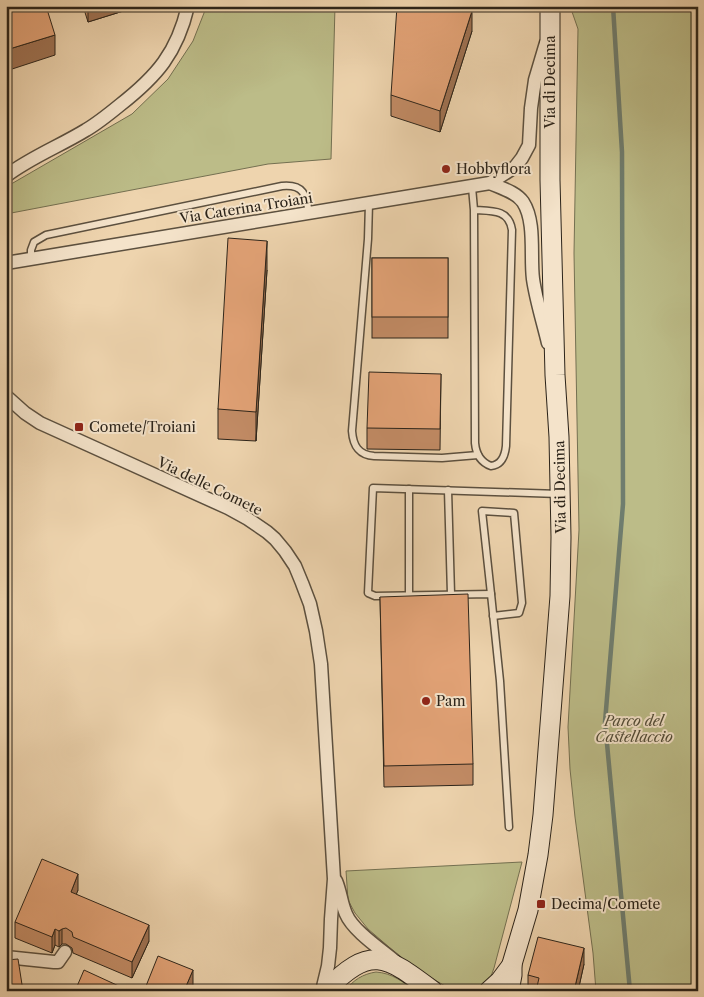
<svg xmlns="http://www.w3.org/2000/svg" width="704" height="997" font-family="'Libre Caslon Text',serif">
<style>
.green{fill:#bcbc88;stroke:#747051}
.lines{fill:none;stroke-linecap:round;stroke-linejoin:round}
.stream{stroke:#6f7d6e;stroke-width:4.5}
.lane-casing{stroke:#5c503f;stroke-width:9}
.street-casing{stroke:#5c503f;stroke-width:15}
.secondary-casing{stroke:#2c241a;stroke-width:21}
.lane{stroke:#f4e3ca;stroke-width:6}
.street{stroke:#f4e3ca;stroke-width:12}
.secondary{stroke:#f4e3ca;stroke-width:19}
.wall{fill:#c38c66;stroke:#2c241a}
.shaded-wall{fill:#9f7253;stroke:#2c241a}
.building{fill:#e3a377;stroke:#2c241a}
.poi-dot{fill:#8f2418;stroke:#f4e3ca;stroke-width:2}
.labels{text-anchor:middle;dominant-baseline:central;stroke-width:4;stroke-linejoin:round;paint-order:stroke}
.street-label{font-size:14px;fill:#2c241a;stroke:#f4e3ca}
.poi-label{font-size:14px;fill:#2c241a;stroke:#f4e3ca;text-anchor:start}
.park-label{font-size:14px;font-style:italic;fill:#504a36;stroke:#f4e3ca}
</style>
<rect width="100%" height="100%" fill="#eed4ae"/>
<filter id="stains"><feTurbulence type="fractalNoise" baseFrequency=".004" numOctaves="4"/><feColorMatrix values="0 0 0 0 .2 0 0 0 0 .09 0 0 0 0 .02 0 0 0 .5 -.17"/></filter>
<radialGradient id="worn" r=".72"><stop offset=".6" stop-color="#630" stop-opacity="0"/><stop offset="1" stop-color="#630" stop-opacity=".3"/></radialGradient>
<g class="green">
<path d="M 206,6 L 335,6 L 331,159 L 268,164 L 6,214 L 6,187 L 132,114 L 168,79 L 193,41 L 204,13 Z"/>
<path d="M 570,6 L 698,6 L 698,991 L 596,991 L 593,953 L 575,817 L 570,769 L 568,727 L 579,530 L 574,253 L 578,29 Z"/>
<path d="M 522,862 L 494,968 L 490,979 L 476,989 L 470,991 L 457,991 L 445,986 L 410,965 L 368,929 L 355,913 L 348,900 L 346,871 Z"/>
<path d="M 376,972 C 392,973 403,982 416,991 L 345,991 C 353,980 363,974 376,972 Z"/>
</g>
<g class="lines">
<path class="stream" d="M 613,6 L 622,152 L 623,504 L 605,722 L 630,991"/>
<g class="lane-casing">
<g id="lane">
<path d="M 472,187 L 474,210 L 475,443 C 476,454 480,462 491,466 C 501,465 505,456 506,446 L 512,230 C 509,209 491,211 474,210"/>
<path d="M 369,203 L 368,239 L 352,431 C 353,445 358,455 374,456 L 442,458 L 478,455"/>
<path d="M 31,258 L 31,250 L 34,242 L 46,235 L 282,186 C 304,184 306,195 309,213"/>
<path d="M 448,490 L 451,594"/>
<path d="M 491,594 L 482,511 L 514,513 L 522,603 L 519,613 L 493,616"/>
<path d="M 409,595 L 409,489"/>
<path d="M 509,827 L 500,681 L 491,594 L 375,596 L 368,593 L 373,488 L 559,494"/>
</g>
</g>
<g class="street-casing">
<g id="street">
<path d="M 6,176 C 31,157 60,146 86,130 C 98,123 109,114 120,105 C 157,76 177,53 188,6"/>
<path d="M 490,183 C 501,188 516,192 523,202 C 536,222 530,256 533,279 C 536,300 543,322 548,343"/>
<path d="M 6,263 L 490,183 L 515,167 L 522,158 L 529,145 L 531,108 L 535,80 L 546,43"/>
<path d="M 6,396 L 25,413 L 40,423 L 228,508 L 248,519 L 267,532 L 275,539 L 285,551 L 295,566 L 302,583 L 310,604 L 316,631 L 321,664 L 334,879 L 331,919 L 330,948 L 328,966 L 322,991"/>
<path d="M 336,881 C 341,893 341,903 346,914 C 353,931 382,950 396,962"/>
<path d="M 6,957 L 54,962 L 58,962 L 65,952"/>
</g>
</g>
<g class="secondary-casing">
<g id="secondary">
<path d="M 325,991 C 371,944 385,955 433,991"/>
<path d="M 489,991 L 500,981 L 512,965"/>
<path d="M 509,991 L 512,975 L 512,964 L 528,910 L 538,855 L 543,815 L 560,596 L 561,537 L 559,437 L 555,375 L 550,180 L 550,6"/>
</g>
</g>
<use href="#lane" class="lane"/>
<use href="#street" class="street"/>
<use href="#secondary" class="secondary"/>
</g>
<g class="wall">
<path d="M 83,6 L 133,6 L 133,8 L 88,22 Z"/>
<path d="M 472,31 L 440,132 L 391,116 L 391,95 Z"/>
<rect x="372" y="258" width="76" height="80"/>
<path d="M 267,270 L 256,441 L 218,439 L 218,409 Z"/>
<path d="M 441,374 L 440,450 L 367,449 L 367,428 Z"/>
<path d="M 380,597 L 473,764 L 473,785 L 384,787 Z"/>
<path d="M 78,890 L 76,894 L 149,941 L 132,978 L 73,953 L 72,948 L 66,944 L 62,944 L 59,947 L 55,945 L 52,953 L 15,938 L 15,922 Z"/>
<path d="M 584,964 L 578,991 L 528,991 L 528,975 Z"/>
</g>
<g class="shaded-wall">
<path d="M 88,6 L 133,6 L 133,8 L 88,22 Z"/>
<path d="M 472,11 L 472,31 L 440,132 L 440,111 Z"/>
<path d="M 55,35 L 55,55 L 6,71 L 6,50 Z"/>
<path d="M 267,241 L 267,270 L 256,441 L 256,412 Z"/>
<path d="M 78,874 L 78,890 L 71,908 L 71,892 Z"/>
<path d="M 149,925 L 149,941 L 132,978 L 132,962 Z"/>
<path d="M 55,929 L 55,945 L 52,953 L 52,937 Z"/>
<path d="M 62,929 L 62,944 L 59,947 L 59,931 Z"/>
<path d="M 584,948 L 584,964 L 578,991 L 574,991 Z"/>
<path d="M 193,970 L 193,986 L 191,991 L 184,991 Z"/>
</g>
<g class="building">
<path d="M 6,6 L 46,6 L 55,35 L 6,50 Z"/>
<path d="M 397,6 L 459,6 L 472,11 L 440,111 L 391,95 Z"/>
<path d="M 228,238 L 267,241 L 256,412 L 218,409 Z"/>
<rect x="372" y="258" width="76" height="59"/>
<path d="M 369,372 L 441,374 L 440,429 L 367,428 Z"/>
<path d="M 468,594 L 473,764 L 384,766 L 380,597 Z"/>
<path d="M 42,859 L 78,874 L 71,892 L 149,925 L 132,962 L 73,937 L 72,932 L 66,928 L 62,929 L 59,931 L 55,929 L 52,937 L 15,922 Z"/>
<path d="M 538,937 L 584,948 L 574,991 L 536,991 L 539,978 L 528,975 Z"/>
<path d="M 158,956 L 193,970 L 184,991 L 144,991 Z"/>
<path d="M 18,959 L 23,991 L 6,991 L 6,960 Z"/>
<path d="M 84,970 L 121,987 L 119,991 L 75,991 Z"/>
</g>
<g class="poi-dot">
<circle cx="446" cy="169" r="5"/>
<rect x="74" y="422" width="10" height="10" rx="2.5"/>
<circle cx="426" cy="701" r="5"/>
<rect x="536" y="899" width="10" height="10" rx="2.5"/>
</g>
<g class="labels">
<g class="street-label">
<text transform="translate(550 82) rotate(-90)">Via di Decima</text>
<text transform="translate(246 208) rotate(-9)">Via Caterina Troiani</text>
<text transform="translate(210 486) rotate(26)">Via delle Comete</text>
<text transform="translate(560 487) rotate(-91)">Via di Decima</text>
</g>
<g class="poi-label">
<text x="456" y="169">Hobbyflora</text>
<text x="89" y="427">Comete/Troiani</text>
<text x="436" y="701">Pam</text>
<text x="551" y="904">Decima/Comete</text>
</g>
<g class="park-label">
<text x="634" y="721">Parco del<tspan x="634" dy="16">Castellaccio</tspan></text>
</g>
</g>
<rect width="704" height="997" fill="none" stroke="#eed4ae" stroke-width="25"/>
<rect x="8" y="8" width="689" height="982" fill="none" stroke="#2c241a" stroke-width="2.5"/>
<rect x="12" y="12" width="679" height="972" fill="none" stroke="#2c241a"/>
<rect width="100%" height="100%" filter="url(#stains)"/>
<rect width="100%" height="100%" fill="url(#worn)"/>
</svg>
